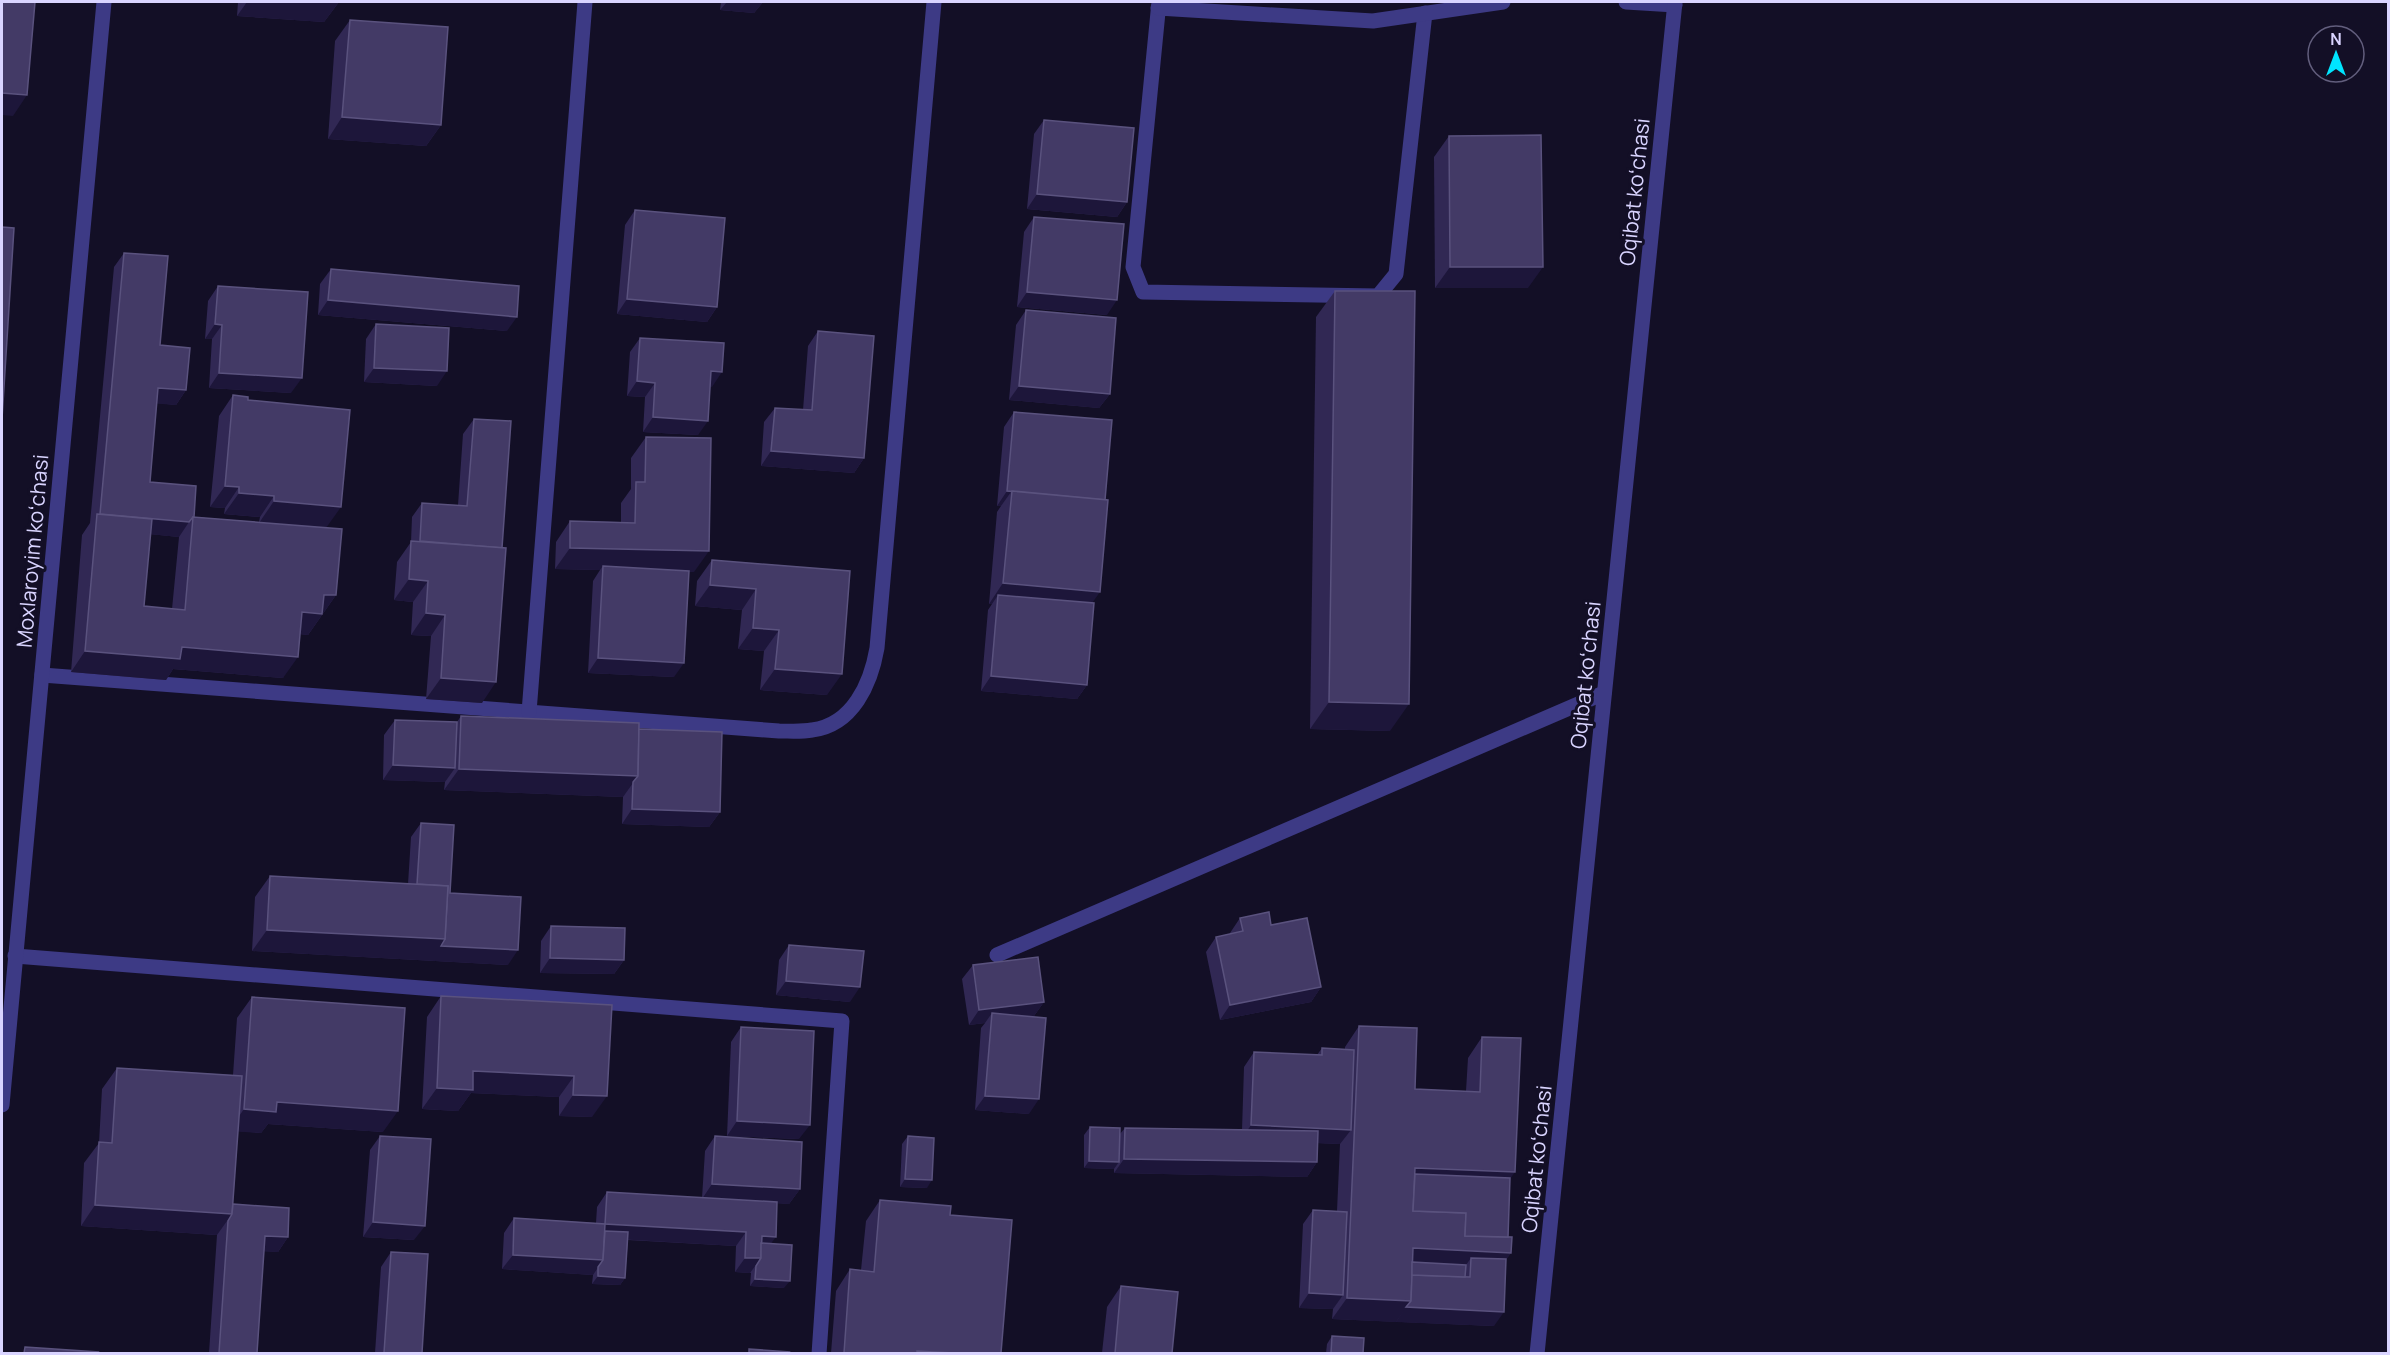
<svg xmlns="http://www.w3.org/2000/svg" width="2390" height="1355" font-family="Manrope,sans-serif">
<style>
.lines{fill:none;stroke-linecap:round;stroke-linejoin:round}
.lane{stroke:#3d3a85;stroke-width:15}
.street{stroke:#3d3a85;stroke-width:15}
.wall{fill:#312854;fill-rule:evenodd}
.shaded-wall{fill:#1d163a}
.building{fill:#433a66;stroke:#5a527e;stroke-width:1.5}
.labels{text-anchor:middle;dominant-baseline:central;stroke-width:6;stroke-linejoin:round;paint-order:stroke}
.street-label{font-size:21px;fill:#d9d4ff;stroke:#130f26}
</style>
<rect width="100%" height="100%" fill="#130f26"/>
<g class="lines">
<g class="lane">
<path d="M 1159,2 L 1133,267 L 1143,292 L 1378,296 L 1396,274 L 1425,13"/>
<path d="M 1626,2 L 1675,5"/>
<path d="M 1158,8 L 1373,21 L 1503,2"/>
<path d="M 42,675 L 779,731 C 790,731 801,732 812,730 C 853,725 871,683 877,648 L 934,2"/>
<path d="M 529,712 L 585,2"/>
<path d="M 997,955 L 1604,693"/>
</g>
<g class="street">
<path d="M 15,956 L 842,1021 L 819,1354"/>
<path d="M 2,1105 L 104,2"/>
<path d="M 1537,1354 L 1675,2"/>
</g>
</g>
<g class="wall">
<path d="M 238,2 L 339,2 L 324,22 L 237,16 Z"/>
<path d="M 721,2 L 763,2 L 754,13 L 720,10 Z"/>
<path d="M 350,20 L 441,125 L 426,146 L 328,139 L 335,41 Z"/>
<path d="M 1044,120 L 1127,202 L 1117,217 L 1027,209 L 1034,134 Z"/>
<path d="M 1449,136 L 1528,288 L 1435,288 L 1434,157 Z"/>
<path d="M 635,210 L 717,307 L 707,322 L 617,314 L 625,225 Z"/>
<path d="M 1034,217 L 1107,315 L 1017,307 L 1024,232 Z"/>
<path d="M 124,253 L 160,345 L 186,390 L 176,405 L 157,403 L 150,482 L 194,517 L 259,522 L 260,517 L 224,514 L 225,508 L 210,507 L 219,416 L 233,395 L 248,400 L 326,528 L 336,595 L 308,635 L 300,634 L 283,678 L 173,669 L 166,680 L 71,672 L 82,535 L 90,523 L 114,267 ZM 150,534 L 179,537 L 172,609 L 144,606 Z"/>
<path d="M 331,269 L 507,331 L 318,315 L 320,284 Z"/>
<path d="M 218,286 L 291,393 L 209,388 L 212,339 L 205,339 L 208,301 Z"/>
<path d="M 1335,291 L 1390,731 L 1310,729 L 1316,317 Z"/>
<path d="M 1026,310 L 1110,394 L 1099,408 L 1009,400 L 1016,325 Z"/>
<path d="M 376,324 L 437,386 L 364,382 L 366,339 Z"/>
<path d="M 818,331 L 864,458 L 854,473 L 761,466 L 764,422 L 775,408 L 803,410 L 808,346 Z"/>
<path d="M 640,338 L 712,387 L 710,386 L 698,435 L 643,432 L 645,397 L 627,396 L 630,352 Z"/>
<path d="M 1014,412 L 1092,603 L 1087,685 L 1077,699 L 981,691 L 988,610 L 992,604 L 989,604 L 997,512 L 1001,506 L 997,506 L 1004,427 Z"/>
<path d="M 474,419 L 482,703 L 426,699 L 431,636 L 411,635 L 413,602 L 394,600 L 397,562 L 411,542 L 412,517 L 422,503 L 458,505 L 463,434 Z"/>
<path d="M 646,437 L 694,572 L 689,572 L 674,677 L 588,673 L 593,581 L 600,570 L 555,569 L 556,542 L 570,521 L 621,522 L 621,503 L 631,489 L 631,458 Z"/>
<path d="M 712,560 L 850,571 L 827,695 L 760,690 L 764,651 L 738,649 L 742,610 L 695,606 L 697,581 Z"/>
<path d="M 461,716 L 639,729 L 720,812 L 709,827 L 622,824 L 623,797 L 444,790 L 445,782 L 383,780 L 384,735 L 395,720 L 457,722 Z"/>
<path d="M 421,823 L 450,893 L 508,965 L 252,951 L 255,897 L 270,876 L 408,884 L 411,837 Z"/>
<path d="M 1240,918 L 1321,987 L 1311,1002 L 1220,1020 L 1206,952 L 1216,937 L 1230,934 L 1230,933 Z"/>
<path d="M 551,926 L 624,960 L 614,974 L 540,973 L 541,941 Z"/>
<path d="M 789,945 L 850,1002 L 776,995 L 779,960 Z"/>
<path d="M 973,965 L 1044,1002 L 1034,1016 L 1032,1017 L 1029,1114 L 975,1110 L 981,1028 L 985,1023 L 969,1025 L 962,979 Z"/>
<path d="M 441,996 L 612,1005 L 592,1117 L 559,1116 L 559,1097 L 471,1093 L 458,1111 L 422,1109 L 427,1017 Z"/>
<path d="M 252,997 L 383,1132 L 268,1124 L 261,1133 L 238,1131 L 233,1204 L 288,1237 L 278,1252 L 264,1251 L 257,1353 L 209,1353 L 217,1235 L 81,1226 L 84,1163 L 99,1143 L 102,1089 L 117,1068 L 233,1075 L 237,1018 Z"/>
<path d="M 1359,1026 L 1415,1089 L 1466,1091 L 1468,1058 L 1482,1037 L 1510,1178 L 1508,1237 L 1511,1253 L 1506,1259 L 1494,1326 L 1332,1319 L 1333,1309 L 1299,1308 L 1303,1224 L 1313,1210 L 1337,1211 L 1340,1144 L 1317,1143 L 1317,1162 L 1307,1177 L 1114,1173 L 1114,1169 L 1084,1168 L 1084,1135 L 1090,1127 L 1119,1135 L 1125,1128 L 1242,1130 L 1244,1067 L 1254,1052 L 1317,1055 L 1322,1048 L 1345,1049 L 1345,1047 Z"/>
<path d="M 741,1027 L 799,1139 L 727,1136 L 731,1042 Z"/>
<path d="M 380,1136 L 414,1240 L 363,1237 L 370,1150 Z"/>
<path d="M 715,1136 L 800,1189 L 789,1204 L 777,1203 L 771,1244 L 784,1288 L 750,1286 L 751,1273 L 735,1272 L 736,1246 L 628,1240 L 625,1278 L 620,1285 L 592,1284 L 593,1275 L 502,1269 L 504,1233 L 514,1218 L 596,1223 L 597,1207 L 607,1192 L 702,1198 L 705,1151 Z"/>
<path d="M 908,1136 L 927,1188 L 900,1187 L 902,1144 Z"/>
<path d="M 880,1200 L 950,1215 L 1001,1353 L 831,1353 L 836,1291 L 850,1269 L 861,1270 L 866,1221 Z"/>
<path d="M 391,1252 L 422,1353 L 375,1353 L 381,1267 Z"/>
<path d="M 1121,1286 L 1172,1353 L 1102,1353 L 1107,1307 Z"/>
<path d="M 1332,1336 L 1363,1353 L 1326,1353 L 1327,1344 Z"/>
</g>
<g class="shaded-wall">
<path d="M 247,2 L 339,2 L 324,22 L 237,16 Z"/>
<path d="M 727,2 L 763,2 L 754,13 L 720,10 Z"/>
<path d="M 2,93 L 27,95 L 13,116 L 2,115 Z"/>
<path d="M 342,117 L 441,125 L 426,146 L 328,139 Z"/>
<path d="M 1037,194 L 1127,202 L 1117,217 L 1027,209 Z"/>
<path d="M 1450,267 L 1543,267 L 1528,288 L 1435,288 Z"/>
<path d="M 1027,292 L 1117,300 L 1107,315 L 1017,307 Z"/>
<path d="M 627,299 L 717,307 L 707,322 L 617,314 Z"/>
<path d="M 328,300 L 517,317 L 507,331 L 318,315 Z"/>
<path d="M 215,324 L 222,325 L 212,339 L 205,339 Z"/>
<path d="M 374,368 L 447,371 L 437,386 L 364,382 Z"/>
<path d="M 711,371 L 722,372 L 712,387 L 700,386 Z"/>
<path d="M 219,373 L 302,378 L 291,393 L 209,388 Z"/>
<path d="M 637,381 L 655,383 L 645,397 L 627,396 Z"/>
<path d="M 1019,386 L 1110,394 L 1099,408 L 1009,400 Z"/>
<path d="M 158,388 L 186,390 L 176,405 L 148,403 Z"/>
<path d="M 653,417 L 708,421 L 698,435 L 643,432 Z"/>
<path d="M 771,451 L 864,458 L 854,473 L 761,466 Z"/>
<path d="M 225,486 L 239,487 L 225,508 L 210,507 Z"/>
<path d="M 1007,491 L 1011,492 L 1001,506 L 997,506 Z"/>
<path d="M 239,493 L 274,496 L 260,517 L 224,514 Z"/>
<path d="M 274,501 L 341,507 L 326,528 L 259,523 Z"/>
<path d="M 100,514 L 189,522 L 179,537 L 96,529 Z"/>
<path d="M 570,548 L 709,551 L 694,572 L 603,570 L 603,566 L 600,570 L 555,569 Z"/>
<path d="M 409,579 L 428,581 L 413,602 L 394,600 Z"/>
<path d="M 1003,583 L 1100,592 L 1085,613 L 998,595 L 992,604 L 989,604 Z"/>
<path d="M 710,585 L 756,589 L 742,610 L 695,606 Z"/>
<path d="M 324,595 L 336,595 L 308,635 L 287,633 L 302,612 Z"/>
<path d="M 426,613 L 445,615 L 431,636 L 411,635 Z"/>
<path d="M 753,628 L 779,630 L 764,651 L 738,649 Z"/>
<path d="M 182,647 L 298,657 L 283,678 L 173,669 L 166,680 L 71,672 L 85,651 Z"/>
<path d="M 598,658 L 684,663 L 674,677 L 588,673 Z"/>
<path d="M 775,669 L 842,674 L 827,695 L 760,690 Z"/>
<path d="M 991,676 L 1087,685 L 1077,699 L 981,691 Z"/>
<path d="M 441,678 L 496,682 L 482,703 L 426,699 Z"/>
<path d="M 1329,702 L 1409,704 L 1390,731 L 1310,729 Z"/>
<path d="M 393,765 L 455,768 L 445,782 L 383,780 Z"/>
<path d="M 459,769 L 638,776 L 623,797 L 444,790 Z"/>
<path d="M 632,809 L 720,812 L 709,827 L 622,824 Z"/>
<path d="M 267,930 L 445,939 L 518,950 L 508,965 L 252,951 Z"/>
<path d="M 550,958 L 624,960 L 614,974 L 540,973 Z"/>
<path d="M 786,981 L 860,987 L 850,1002 L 776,995 Z"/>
<path d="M 1321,987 L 1311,1002 L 1220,1020 L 1230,1005 Z"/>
<path d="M 1044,1002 L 1034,1016 L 991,1022 L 992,1013 L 985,1023 L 969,1025 L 979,1010 Z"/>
<path d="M 473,1071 L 574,1076 L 559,1097 L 471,1093 L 458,1111 L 422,1109 L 437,1088 Z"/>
<path d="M 573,1095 L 607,1096 L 592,1117 L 559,1116 Z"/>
<path d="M 985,1096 L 1039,1099 L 1029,1114 L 975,1110 Z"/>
<path d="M 277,1102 L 398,1111 L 383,1132 L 268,1124 L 261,1133 L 229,1131 L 244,1109 Z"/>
<path d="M 737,1121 L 810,1125 L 799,1139 L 727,1136 Z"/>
<path d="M 1251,1125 L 1351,1130 L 1340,1144 L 1241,1140 Z"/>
<path d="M 1124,1159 L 1317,1162 L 1307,1177 L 1114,1173 Z"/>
<path d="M 1089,1161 L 1119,1162 L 1114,1169 L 1084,1168 Z"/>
<path d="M 1415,1168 L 1515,1172 L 1500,1193 L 1410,1189 Z"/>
<path d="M 905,1179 L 932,1180 L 927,1188 L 900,1187 Z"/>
<path d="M 712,1184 L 800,1189 L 789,1204 L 702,1199 Z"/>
<path d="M 95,1205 L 232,1214 L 217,1235 L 81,1226 Z"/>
<path d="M 373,1222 L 425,1226 L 414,1240 L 363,1237 Z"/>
<path d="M 605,1224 L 746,1232 L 736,1246 L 600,1238 Z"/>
<path d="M 265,1236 L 288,1237 L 278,1252 L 255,1251 Z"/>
<path d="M 762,1236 L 776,1237 L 765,1251 L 756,1251 Z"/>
<path d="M 1413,1248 L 1511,1253 L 1496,1274 L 1471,1258 L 1461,1272 L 1403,1270 Z"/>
<path d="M 513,1255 L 603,1260 L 593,1275 L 502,1269 Z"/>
<path d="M 745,1258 L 761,1258 L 750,1273 L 735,1272 Z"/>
<path d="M 598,1276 L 625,1278 L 620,1285 L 592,1284 Z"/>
<path d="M 755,1279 L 790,1281 L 784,1288 L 750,1286 Z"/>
<path d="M 1309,1293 L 1343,1295 L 1333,1309 L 1299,1308 Z"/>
<path d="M 1347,1298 L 1411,1301 L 1396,1322 L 1332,1319 Z"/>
<path d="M 1406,1307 L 1504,1312 L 1494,1326 L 1396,1322 Z"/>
<path d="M 917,1351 L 954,1353 L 915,1353 Z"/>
</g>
<g class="building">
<path d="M 2,2 L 35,2 L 27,95 L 2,93 Z"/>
<path d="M 350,20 L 448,27 L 441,125 L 342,117 Z"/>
<path d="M 1044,120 L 1134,128 L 1127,202 L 1037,194 Z"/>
<path d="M 1541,135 L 1543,267 L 1450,267 L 1449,136 Z"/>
<path d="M 635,210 L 725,218 L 717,307 L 627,299 Z"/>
<path d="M 1034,217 L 1124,224 L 1117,300 L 1027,292 Z"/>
<path d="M 2,227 L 14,228 L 2,419 Z"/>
<path d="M 124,253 L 168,256 L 160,345 L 190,348 L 186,390 L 158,388 L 150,482 L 196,486 L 194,517 L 193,517 L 189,522 L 100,514 Z"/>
<path d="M 331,269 L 519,286 L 517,317 L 328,300 Z"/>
<path d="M 218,286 L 308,292 L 302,378 L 219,373 L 222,325 L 215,324 Z"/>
<path d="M 1335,291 L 1415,291 L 1409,704 L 1329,702 Z"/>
<path d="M 1026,310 L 1116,318 L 1110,394 L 1019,386 Z"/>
<path d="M 376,324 L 449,328 L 447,371 L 374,368 Z"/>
<path d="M 818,331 L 874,336 L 864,458 L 771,451 L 775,408 L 812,410 Z"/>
<path d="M 640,338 L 724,343 L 722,372 L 711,371 L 708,421 L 653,417 L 655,383 L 637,381 Z"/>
<path d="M 233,395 L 248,397 L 248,400 L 350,410 L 341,507 L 274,501 L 274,496 L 239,493 L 239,487 L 225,486 Z"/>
<path d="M 1014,412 L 1112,420 L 1105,500 L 1007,491 Z"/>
<path d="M 474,419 L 511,421 L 502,548 L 420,541 L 422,503 L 467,506 Z"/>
<path d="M 646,437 L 711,438 L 709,551 L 570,548 L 570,521 L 635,523 L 636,482 L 645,482 Z"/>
<path d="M 1012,491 L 1108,500 L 1100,592 L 1003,583 Z"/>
<path d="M 97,514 L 152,519 L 144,606 L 185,610 L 193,517 L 342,529 L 336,595 L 324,595 L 322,614 L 302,612 L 298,657 L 182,647 L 180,659 L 85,651 Z"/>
<path d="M 411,541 L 506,548 L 496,682 L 441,678 L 445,615 L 426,613 L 428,581 L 409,579 Z"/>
<path d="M 712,560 L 850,571 L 842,674 L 775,669 L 779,630 L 753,628 L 756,589 L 710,585 Z"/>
<path d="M 603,566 L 689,571 L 684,663 L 598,658 Z"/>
<path d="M 998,595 L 1094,603 L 1087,685 L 991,676 Z"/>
<path d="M 461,716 L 639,723 L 638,776 L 459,769 Z"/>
<path d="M 395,720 L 457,722 L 455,768 L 393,765 Z"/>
<path d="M 639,729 L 722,732 L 720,812 L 632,809 L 633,782 L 638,776 Z"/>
<path d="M 421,823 L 454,825 L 450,893 L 521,897 L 518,950 L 441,946 L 445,939 L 448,886 L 417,884 Z"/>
<path d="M 270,876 L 448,886 L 445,939 L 267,930 Z"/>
<path d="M 1269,912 L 1271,925 L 1307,918 L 1321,987 L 1230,1005 L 1216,937 L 1243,931 L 1240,918 Z"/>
<path d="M 551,926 L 625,928 L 624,960 L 550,958 Z"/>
<path d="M 789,945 L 864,951 L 860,987 L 786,981 Z"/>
<path d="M 1038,957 L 1044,1002 L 979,1010 L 973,965 Z"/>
<path d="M 441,996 L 612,1005 L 607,1096 L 573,1095 L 574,1076 L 473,1071 L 473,1090 L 437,1088 Z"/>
<path d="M 252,997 L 405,1008 L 398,1111 L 277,1102 L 276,1112 L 244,1109 Z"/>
<path d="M 992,1013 L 1046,1018 L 1039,1099 L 985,1096 Z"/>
<path d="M 1359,1026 L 1417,1028 L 1415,1089 L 1480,1092 L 1482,1037 L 1521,1038 L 1515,1172 L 1415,1168 L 1413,1211 L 1466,1213 L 1465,1236 L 1512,1237 L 1511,1253 L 1413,1248 L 1411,1301 L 1347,1298 Z"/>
<path d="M 741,1027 L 814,1031 L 810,1125 L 737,1121 Z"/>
<path d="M 1322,1048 L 1354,1050 L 1351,1130 L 1251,1125 L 1254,1052 L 1322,1055 Z"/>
<path d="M 117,1068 L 242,1076 L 232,1214 L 95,1205 L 99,1142 L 112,1143 Z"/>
<path d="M 1090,1127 L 1120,1128 L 1119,1162 L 1089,1161 Z"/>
<path d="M 1125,1128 L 1318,1131 L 1317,1162 L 1124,1159 Z"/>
<path d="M 380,1136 L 431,1139 L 425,1226 L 373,1222 Z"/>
<path d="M 715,1136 L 802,1142 L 800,1189 L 712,1184 Z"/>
<path d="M 908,1136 L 934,1138 L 932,1180 L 905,1179 Z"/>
<path d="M 1415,1174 L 1510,1178 L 1508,1237 L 1465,1236 L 1466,1213 L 1413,1211 Z"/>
<path d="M 607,1192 L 777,1202 L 776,1237 L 762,1236 L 761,1258 L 745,1258 L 746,1232 L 605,1224 Z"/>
<path d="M 880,1200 L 951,1206 L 950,1215 L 1012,1220 L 1001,1353 L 954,1353 L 917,1351 L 917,1353 L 844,1353 L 850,1269 L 874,1272 Z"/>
<path d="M 233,1204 L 289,1208 L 288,1237 L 265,1236 L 257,1353 L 219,1353 L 228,1221 L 232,1214 Z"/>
<path d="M 1313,1210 L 1347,1212 L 1343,1295 L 1309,1293 Z"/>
<path d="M 514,1218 L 605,1224 L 603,1260 L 513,1255 Z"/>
<path d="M 605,1231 L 628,1232 L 625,1278 L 598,1276 L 598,1267 L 603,1260 Z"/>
<path d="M 761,1243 L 792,1245 L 790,1281 L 755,1279 L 756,1266 L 761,1258 Z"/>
<path d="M 391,1252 L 428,1254 L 422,1353 L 384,1353 Z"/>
<path d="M 1471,1258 L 1506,1259 L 1504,1312 L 1406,1307 L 1411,1301 L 1412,1275 L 1470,1277 Z"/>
<path d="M 1412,1262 L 1466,1265 L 1465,1277 L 1412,1275 Z"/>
<path d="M 1121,1286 L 1178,1292 L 1172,1353 L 1115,1353 Z"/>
<path d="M 1332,1336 L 1364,1338 L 1363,1353 L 1331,1353 Z"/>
<path d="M 25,1347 L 98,1352 L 97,1353 L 24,1353 Z"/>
<path d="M 749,1349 L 789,1352 L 788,1353 L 749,1353 Z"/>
</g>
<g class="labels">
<g class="street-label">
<text transform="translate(1634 192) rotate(-84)">Oqibat koʻchasi</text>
<text transform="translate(32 551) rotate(-85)">Moxlaroyim koʻchasi</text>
<text transform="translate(1585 675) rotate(-84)">Oqibat koʻchasi</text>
<text transform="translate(1536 1159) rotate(-84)">Oqibat koʻchasi</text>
</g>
</g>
<rect width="2390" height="1355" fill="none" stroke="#d9d4ff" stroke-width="6"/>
<g transform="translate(2336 54)"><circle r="28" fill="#130f26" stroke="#625e7d" stroke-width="1.5"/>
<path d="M0-4.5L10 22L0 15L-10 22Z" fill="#00e5ff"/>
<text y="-9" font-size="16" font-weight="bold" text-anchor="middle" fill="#d9d4ff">N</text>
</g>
</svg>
